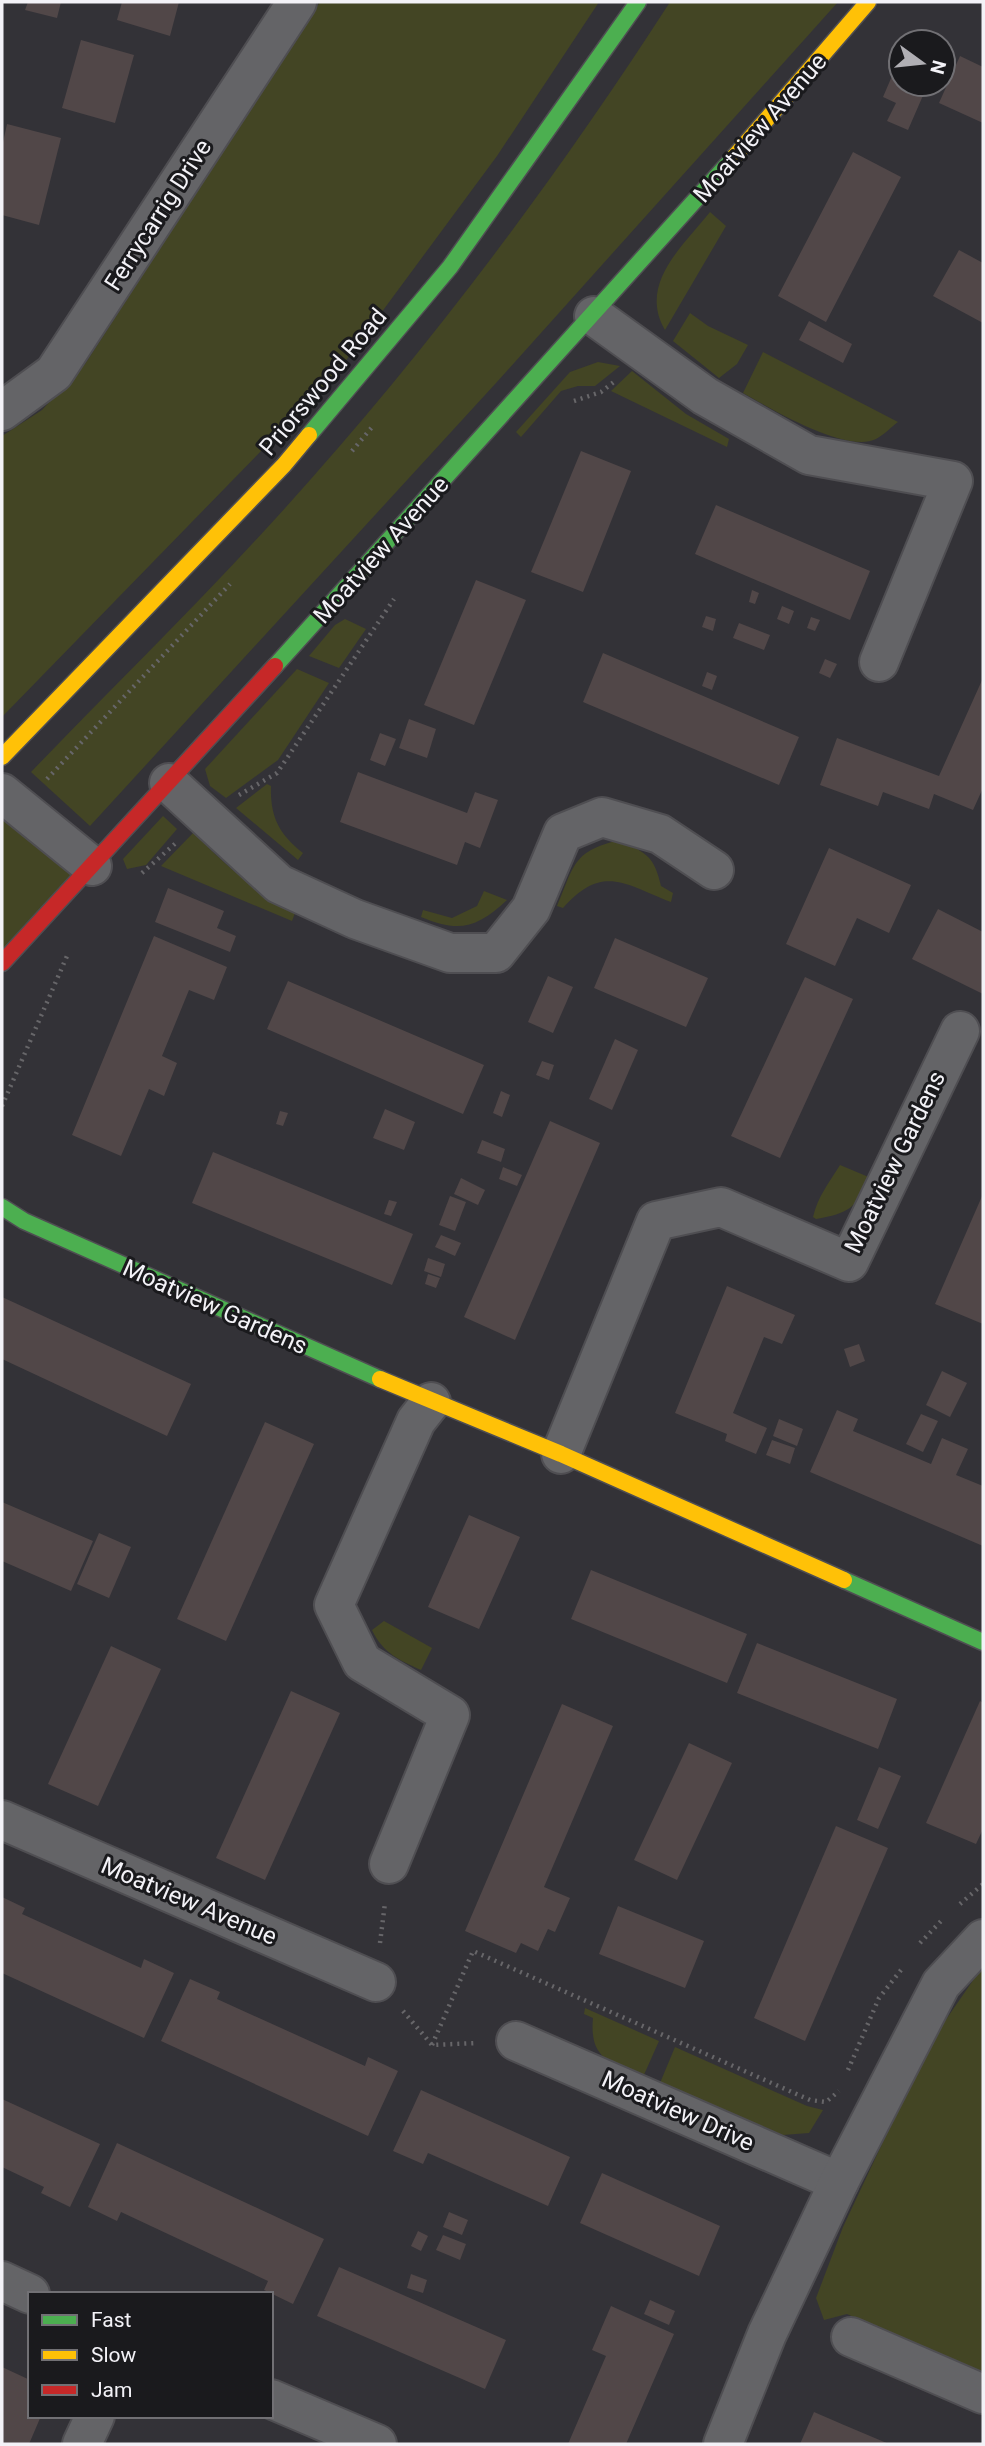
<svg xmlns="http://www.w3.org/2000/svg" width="985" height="2446" font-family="Roboto,sans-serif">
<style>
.green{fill:#434524}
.building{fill:#514748}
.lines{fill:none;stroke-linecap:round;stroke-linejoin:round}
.street-casing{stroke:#4f4e52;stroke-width:42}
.fast-casing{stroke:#4f4e52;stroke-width:19}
.slow-casing{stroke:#4f4e52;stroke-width:19}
.jam-casing{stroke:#4f4e52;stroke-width:19}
.path{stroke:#676669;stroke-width:4.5;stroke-dasharray:2 5;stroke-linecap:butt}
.street{stroke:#646467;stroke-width:38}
.fast{stroke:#4caf50;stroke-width:16}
.slow{stroke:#ffc107;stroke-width:16}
.jam{stroke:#c62828;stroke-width:16}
.labels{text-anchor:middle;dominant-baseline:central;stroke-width:6;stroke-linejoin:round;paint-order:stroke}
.street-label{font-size:24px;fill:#f3f2f7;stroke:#1a1a1d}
</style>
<rect width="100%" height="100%" fill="#333237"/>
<g class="green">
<path d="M 320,2 L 599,2 L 497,156 L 336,374 L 2,717 L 2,436 L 42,410 L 85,364 Z"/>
<path d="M 670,2 L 838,2 L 496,383 L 90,826 L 31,772 C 109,691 190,612 266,529 C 416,366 550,188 670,2 Z"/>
<path d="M 710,212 L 726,226 L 665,330 C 638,284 683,246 710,212 Z"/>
<path d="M 690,313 L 708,326 L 748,345 L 737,364 L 719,378 L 673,341 Z"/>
<path d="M 763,352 L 898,422 C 891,427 884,435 876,439 C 846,454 770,408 743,393 Z"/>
<path d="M 598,362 L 620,366 L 595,386 L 578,386 L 561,391 L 521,437 L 516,432 L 570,372 Z"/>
<path d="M 632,371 L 686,414 L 729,439 L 727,447 L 611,391 Z"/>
<path d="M 345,619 L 366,629 L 339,668 L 309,656 L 335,625 Z"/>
<path d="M 297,669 L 329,683 L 278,760 L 226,798 L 210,786 L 205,769 Z"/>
<path d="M 267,784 L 271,786 C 270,817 279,834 303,853 L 298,860 L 236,808 Z"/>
<path d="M 2,807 L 85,874 L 2,964 Z"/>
<path d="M 163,816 L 177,829 L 146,865 L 127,869 L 123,859 Z"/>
<path d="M 194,832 C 223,865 257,891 295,913 L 292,921 L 161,866 Z"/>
<path d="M 616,841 C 645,851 654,855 661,886 L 673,893 L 671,902 C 623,883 602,864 563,908 L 557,906 C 574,867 572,852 616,841 Z"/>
<path d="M 484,891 L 507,900 C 477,928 459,933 421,917 L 423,910 L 452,918 L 477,906 Z"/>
<path d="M 840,1165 L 871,1178 C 855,1209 849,1213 816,1219 L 813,1217 C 818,1196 829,1183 840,1165 Z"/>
<path d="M 384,1621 L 432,1648 L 421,1670 C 399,1660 383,1653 372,1630 Z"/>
<path d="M 983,1966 L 983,2373 L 847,2314 L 824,2320 L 816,2298 L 843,2227 L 929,2044 Z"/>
<path d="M 585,2008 L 659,2041 L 643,2077 C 611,2062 589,2060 593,2018 L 584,2014 Z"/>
<path d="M 675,2047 L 807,2106 L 823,2110 L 809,2133 L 783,2135 L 660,2083 Z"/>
</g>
<g class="building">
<path d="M 28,2 L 61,2 L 57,18 L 25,10 Z"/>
<path d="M 122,2 L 179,2 L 170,36 L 117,20 Z"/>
<path d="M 910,35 L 927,42 L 907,42 Z"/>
<path d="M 81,40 L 134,55 L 115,123 L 62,108 Z"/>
<path d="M 901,55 L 901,84 L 928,84 L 908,130 L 887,121 L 896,103 L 883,97 Z"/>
<path d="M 960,56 L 983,67 L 983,123 L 939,103 Z"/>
<path d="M 7,124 L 61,138 L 39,225 L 2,215 L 2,147 Z"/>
<path d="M 853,152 L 901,177 L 826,322 L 778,296 Z"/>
<path d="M 959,250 L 983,263 L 983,323 L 933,296 Z"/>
<path d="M 809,321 L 852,344 L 843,363 L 799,340 Z"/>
<path d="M 581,451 L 631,471 L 583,592 L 531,572 Z"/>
<path d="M 716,505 L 870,571 L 850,620 L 695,554 Z"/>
<path d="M 476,580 L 526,600 L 474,725 L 424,705 Z"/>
<path d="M 752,590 L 759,593 L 755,604 L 749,602 Z"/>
<path d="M 782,606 L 794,611 L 789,624 L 777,619 Z"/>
<path d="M 706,616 L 716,619 L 713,631 L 702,627 Z"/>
<path d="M 811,617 L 820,620 L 815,631 L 807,628 Z"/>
<path d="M 739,623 L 770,635 L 764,650 L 733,638 Z"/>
<path d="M 603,653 L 799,737 L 779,785 L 583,702 Z"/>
<path d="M 825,659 L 837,664 L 830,678 L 819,673 Z"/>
<path d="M 707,672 L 717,676 L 712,690 L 702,686 Z"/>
<path d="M 983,678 L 983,788 L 973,810 L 934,794 L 929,809 L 883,792 L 878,806 L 820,785 L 837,738 L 939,776 Z"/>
<path d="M 409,719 L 436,729 L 427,758 L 399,748 Z"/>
<path d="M 380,733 L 396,739 L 385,766 L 370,760 Z"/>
<path d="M 358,772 L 467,813 L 475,792 L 498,800 L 480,848 L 465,842 L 457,865 L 340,822 Z"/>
<path d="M 829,848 L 911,885 L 889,933 L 857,918 L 835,966 L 786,944 Z"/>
<path d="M 168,888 L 224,911 L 217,928 L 236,936 L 230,952 L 155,922 Z"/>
<path d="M 938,909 L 983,932 L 983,994 L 912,959 Z"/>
<path d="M 154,936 L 227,967 L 214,1000 L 189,990 L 162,1056 L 177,1063 L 164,1096 L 149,1089 L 121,1156 L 72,1135 Z"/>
<path d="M 615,938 L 708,978 L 686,1027 L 594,988 Z"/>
<path d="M 548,976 L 573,987 L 553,1033 L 528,1022 Z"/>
<path d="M 805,977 L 853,999 L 780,1158 L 731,1136 Z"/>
<path d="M 288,981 L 484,1065 L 463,1114 L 267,1029 Z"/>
<path d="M 615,1039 L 638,1050 L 612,1110 L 589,1099 Z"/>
<path d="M 542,1061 L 554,1065 L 549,1080 L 536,1075 Z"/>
<path d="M 501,1091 L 510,1095 L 502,1117 L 493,1113 Z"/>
<path d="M 385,1109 L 415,1122 L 404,1150 L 373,1138 Z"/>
<path d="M 280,1111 L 288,1113 L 283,1126 L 276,1124 Z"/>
<path d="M 550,1121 L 600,1143 L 515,1340 L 464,1317 Z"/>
<path d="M 482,1140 L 505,1149 L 501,1162 L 477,1153 Z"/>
<path d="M 213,1152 L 413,1234 L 392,1285 L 192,1203 Z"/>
<path d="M 503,1167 L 522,1175 L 517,1186 L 499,1179 Z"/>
<path d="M 461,1178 L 485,1190 L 478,1205 L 454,1194 Z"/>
<path d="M 983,1194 L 983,1324 L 935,1304 Z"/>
<path d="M 450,1196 L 466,1202 L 455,1231 L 439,1225 Z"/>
<path d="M 389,1200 L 397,1202 L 391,1216 L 384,1214 Z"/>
<path d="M 441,1235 L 461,1243 L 455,1256 L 435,1247 Z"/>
<path d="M 428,1258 L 445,1264 L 441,1277 L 424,1271 Z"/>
<path d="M 428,1274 L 440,1278 L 436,1288 L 425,1284 Z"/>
<path d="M 727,1286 L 795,1315 L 782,1344 L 764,1337 L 733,1413 L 767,1428 L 756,1454 L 725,1441 L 727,1434 L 675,1413 Z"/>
<path d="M 2,1297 L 191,1384 L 167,1436 L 2,1359 Z"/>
<path d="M 859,1344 L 865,1361 L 850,1367 L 844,1349 Z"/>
<path d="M 942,1371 L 967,1383 L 950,1417 L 926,1405 Z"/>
<path d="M 837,1410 L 858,1419 L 853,1431 L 931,1464 L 942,1438 L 968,1449 L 956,1475 L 983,1486 L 983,1546 L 810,1472 Z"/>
<path d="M 921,1414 L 938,1421 L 923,1452 L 906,1444 Z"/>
<path d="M 779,1419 L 803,1429 L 797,1446 L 773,1436 Z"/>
<path d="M 265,1422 L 314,1444 L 226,1641 L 177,1619 Z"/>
<path d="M 772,1440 L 795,1448 L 790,1464 L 766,1455 Z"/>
<path d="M 2,1502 L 93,1541 L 71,1591 L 2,1561 Z"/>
<path d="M 469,1515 L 520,1537 L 479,1629 L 428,1607 Z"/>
<path d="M 99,1533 L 131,1547 L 109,1598 L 77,1584 Z"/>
<path d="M 591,1570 L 747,1634 L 727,1683 L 571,1619 Z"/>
<path d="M 757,1643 L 897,1699 L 878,1749 L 737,1693 Z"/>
<path d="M 111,1646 L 161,1669 L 98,1806 L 48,1784 Z"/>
<path d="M 291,1691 L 340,1713 L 265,1880 L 216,1858 Z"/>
<path d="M 980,1701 L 983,1703 L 983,1829 L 976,1844 L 926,1823 Z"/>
<path d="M 562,1704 L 613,1726 L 544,1887 L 570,1898 L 555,1932 L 548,1929 L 538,1951 L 521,1943 L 516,1953 L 465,1931 Z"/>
<path d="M 689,1743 L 732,1763 L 677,1880 L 634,1860 Z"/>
<path d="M 879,1767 L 901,1776 L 878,1829 L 857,1820 Z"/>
<path d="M 836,1826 L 888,1848 L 805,2041 L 754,2018 Z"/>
<path d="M 2,1897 L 25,1908 L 22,1914 L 141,1968 L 144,1959 L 174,1973 L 144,2038 L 2,1973 Z"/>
<path d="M 618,1906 L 704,1941 L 685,1988 L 599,1954 Z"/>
<path d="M 190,1979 L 220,1992 L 217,1999 L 365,2066 L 368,2057 L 398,2071 L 368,2136 L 161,2041 Z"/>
<path d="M 421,2090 L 570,2157 L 548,2206 L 428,2153 L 423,2164 L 393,2151 Z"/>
<path d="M 2,2099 L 100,2144 L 70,2207 L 41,2193 L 44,2187 L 2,2167 Z"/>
<path d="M 117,2143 L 324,2239 L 293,2304 L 264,2290 L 268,2281 L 121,2212 L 117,2221 L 88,2207 Z"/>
<path d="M 602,2173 L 720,2226 L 699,2276 L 580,2223 Z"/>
<path d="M 449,2212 L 468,2220 L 462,2235 L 443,2227 Z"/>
<path d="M 418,2231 L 428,2236 L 421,2251 L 411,2246 Z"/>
<path d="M 443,2235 L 466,2244 L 460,2260 L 436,2250 Z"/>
<path d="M 339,2267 L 506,2340 L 485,2389 L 317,2316 Z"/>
<path d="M 411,2274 L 427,2280 L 423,2293 L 407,2288 Z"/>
<path d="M 650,2300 L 675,2311 L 669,2325 L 644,2314 Z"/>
<path d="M 611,2306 L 674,2334 L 626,2444 L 568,2444 L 606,2356 L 592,2350 Z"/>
<path d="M 2,2367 L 30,2380 L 30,2416 L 41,2416 L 29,2444 L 2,2444 Z"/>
<path d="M 814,2412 L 844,2425 L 889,2444 L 800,2444 Z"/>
</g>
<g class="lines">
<g class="street-casing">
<g id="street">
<path d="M 594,316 L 705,396 L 809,455 L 953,481 L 879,662"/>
<path d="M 2,411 L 54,373 L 297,2"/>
<path d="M 169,783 L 279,884 L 355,919 L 450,953 L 496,953 L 531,909 L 563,833 L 602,817 L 660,834 L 714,870"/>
<path d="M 2,793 L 92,866"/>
<path d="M 561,1454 L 656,1221 L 721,1207 L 849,1262 L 960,1031"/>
<path d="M 2,1820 L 376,1982"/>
<path d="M 389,1864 L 450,1715 L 362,1662 L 334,1605 L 416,1421 L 431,1402"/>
<path d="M 516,2041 L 839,2182"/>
<path d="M 2,2281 L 30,2294"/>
<path d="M 851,2337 L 983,2394"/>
<path d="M 271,2399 L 377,2444"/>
<path d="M 82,2444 L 95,2416"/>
<path d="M 723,2444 L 767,2334 L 839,2182 L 941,1984 L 983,1939"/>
</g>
</g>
<g class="fast-casing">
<g id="fast">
<path d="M 309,435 L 450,267 L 638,2"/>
<path d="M 275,666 L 735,156"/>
<path d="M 2,1207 L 24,1221 L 380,1379"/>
<path d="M 844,1580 L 983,1642"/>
</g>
</g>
<g class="slow-casing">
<g id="slow">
<path d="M 735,156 L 868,2"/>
<path d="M 2,757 L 284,465 L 309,435"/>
<path d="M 380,1379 L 561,1454 L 844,1580"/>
</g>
</g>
<g class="jam-casing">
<path id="jam" d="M 2,963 L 275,666"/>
</g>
<g class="path">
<path d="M 574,401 L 601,392 L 615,381"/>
<path d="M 352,451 L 373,426"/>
<path d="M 47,779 L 230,584"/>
<path d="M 239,795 L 277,773 L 394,599"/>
<path d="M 142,873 L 177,842"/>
<path d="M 2,1106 L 67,956"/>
<path d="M 960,1904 L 983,1884"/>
<path d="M 380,1943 L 385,1903"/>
<path d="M 920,1943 L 943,1919"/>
<path d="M 403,2011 L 432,2045 L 477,2043"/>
<path d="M 432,2045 L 473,1951 L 810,2100 L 826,2102 L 839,2091"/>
<path d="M 848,2070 L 879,1998 L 901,1970"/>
</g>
<use href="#street" class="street"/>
<use href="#fast" class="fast"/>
<use href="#slow" class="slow"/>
<use href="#jam" class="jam"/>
</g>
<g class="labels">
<g class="street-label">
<text transform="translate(760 128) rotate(-49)">Moatview Avenue</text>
<text transform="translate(158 215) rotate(-57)">Ferrycarrig Drive</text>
<text transform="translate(323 382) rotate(-50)">Priorswood Road</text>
<text transform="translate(381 550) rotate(-48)">Moatview Avenue</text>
<text transform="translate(895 1162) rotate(-64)">Moatview Gardens</text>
<text transform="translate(215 1307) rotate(24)">Moatview Gardens</text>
<text transform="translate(189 1901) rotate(23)">Moatview Avenue</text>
<text transform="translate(678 2111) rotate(24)">Moatview Drive</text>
</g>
</g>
<rect width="985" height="2446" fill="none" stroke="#f3f2f7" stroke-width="7"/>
<rect x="28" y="2292" width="245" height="126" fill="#1a1a1d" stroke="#717074" stroke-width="2"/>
<rect x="42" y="2315" width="35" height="10" fill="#4caf50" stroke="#717074" stroke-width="2"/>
<text x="91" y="2327" font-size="21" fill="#f3f2f7">Fast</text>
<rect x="42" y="2350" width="35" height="10" fill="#ffc107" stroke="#717074" stroke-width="2"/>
<text x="91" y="2362" font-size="21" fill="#f3f2f7">Slow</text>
<rect x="42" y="2385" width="35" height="10" fill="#c62828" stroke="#717074" stroke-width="2"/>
<text x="91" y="2397" font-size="21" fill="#f3f2f7">Jam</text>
<g transform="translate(922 63) rotate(105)"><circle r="33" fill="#1a1a1d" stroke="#717074" stroke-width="2"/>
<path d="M0-5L12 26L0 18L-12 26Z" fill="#b0afb4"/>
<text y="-10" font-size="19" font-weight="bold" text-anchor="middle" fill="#f3f2f7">N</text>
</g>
</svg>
